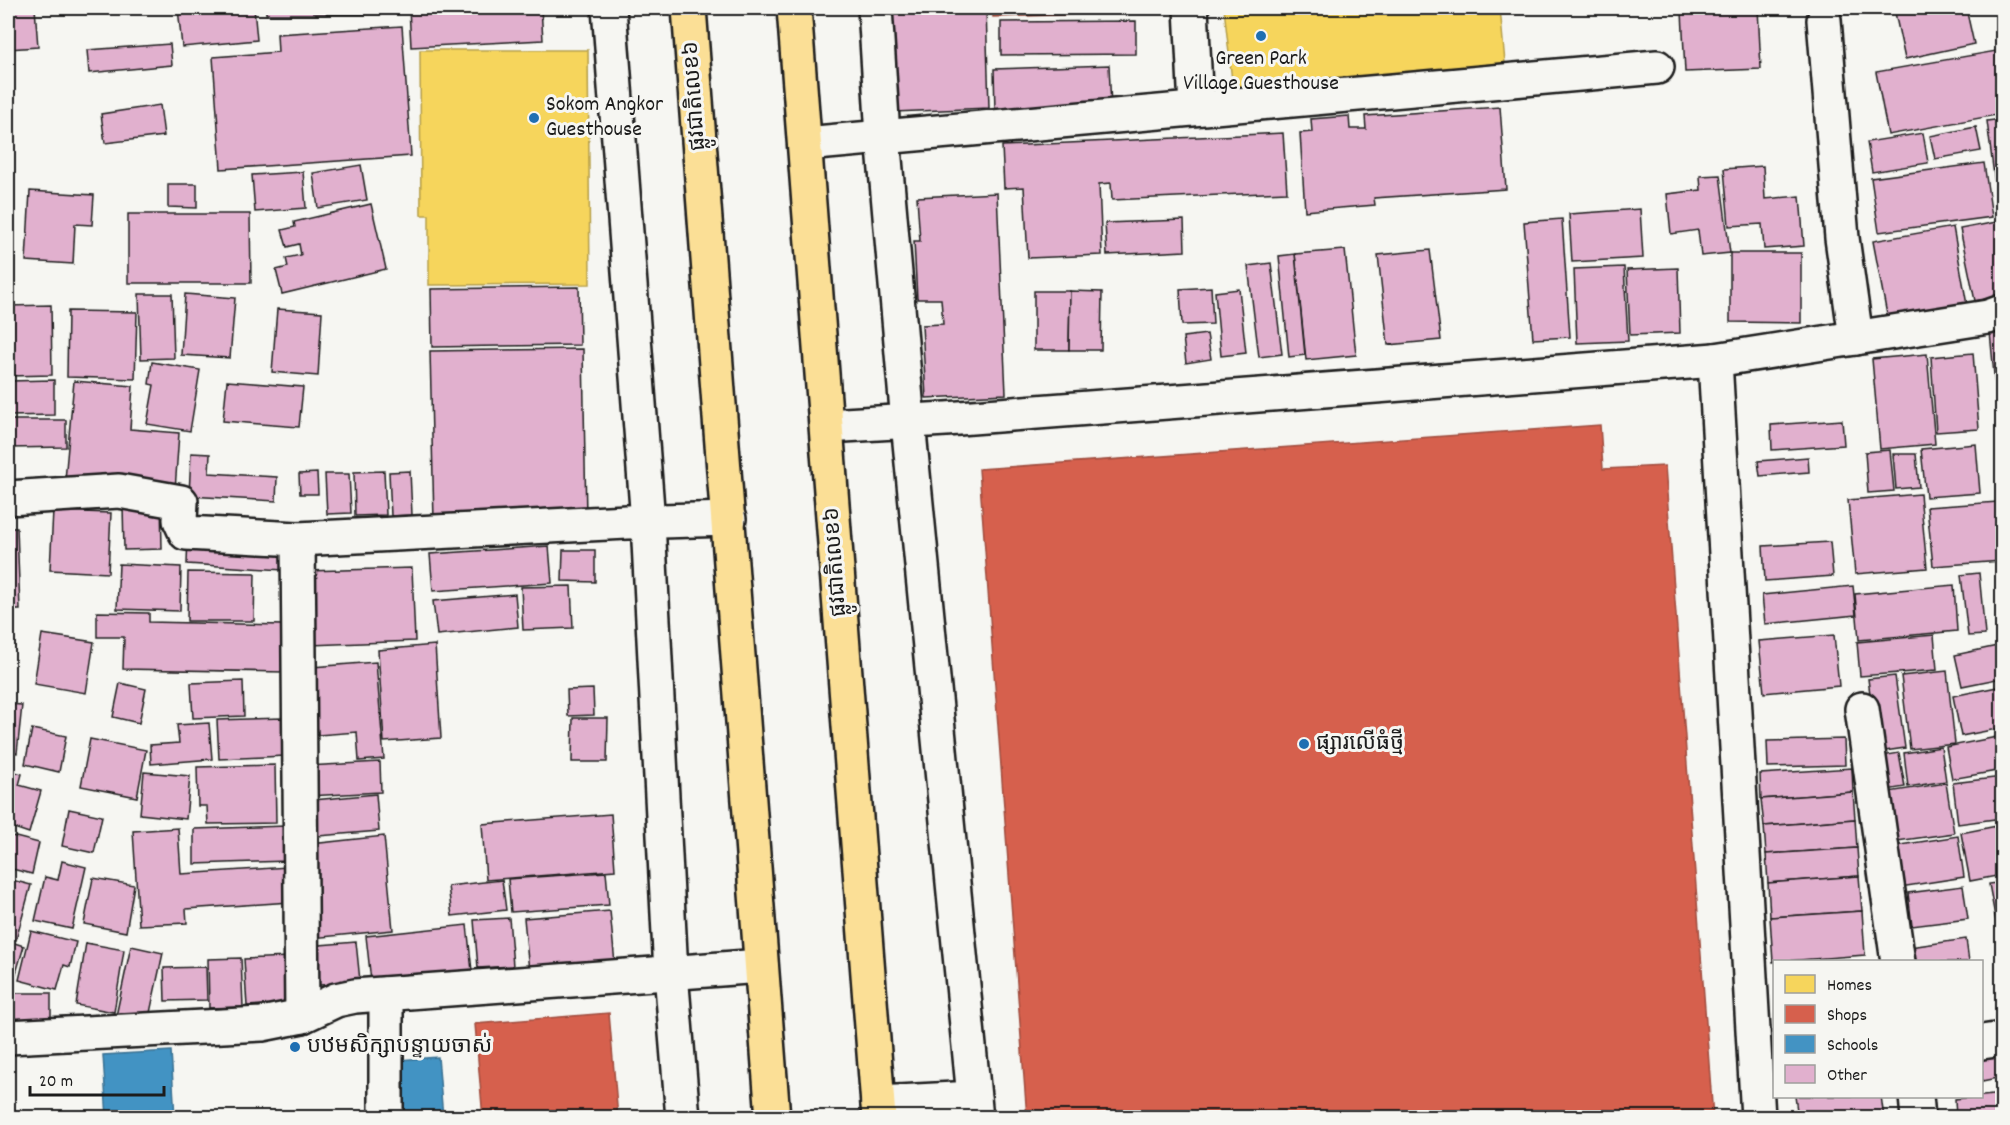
<svg xmlns="http://www.w3.org/2000/svg" width="2010" height="1125" font-family="Dekko,'Noto Sans Khmer',sans-serif">
<style>
.homes{fill:#f6d55c;stroke:#b59e49;stroke-width:1.5}
.shops{fill:#d6604d;stroke:#9e4c3e;stroke-width:1.5}
.schools{fill:#4393c3;stroke:#376f91;stroke-width:1.5}
.building{fill:#e1b0ce;stroke:#1c1c1c;stroke-width:1.5}
.lines{fill:none;stroke-linecap:round;stroke-linejoin:round}
.minor-casing{stroke:#1c1c1c;stroke-width:38}
.major-casing{stroke:#1c1c1c;stroke-width:38}
.minor{stroke:#f6f6f2;stroke-width:33}
.major{stroke:#fbdf96;stroke-width:33}
.poi-dot{fill:#1f6fb2;stroke:#f6f6f2;stroke-width:2}
.labels{text-anchor:middle;dominant-baseline:central;stroke-width:6;stroke-linejoin:round;paint-order:stroke}
.poi-label{font-size:22px;fill:#1c1c1c;stroke:#f6f6f2;text-anchor:start}
.street-label{font-size:22px;fill:#1c1c1c;stroke:#f6f6f2}
</style>
<rect width="100%" height="100%" fill="#f6f6f2"/>
<filter id="ink" filterUnits="userSpaceOnUse"><feTurbulence type="fractalNoise" baseFrequency=".0167" numOctaves="2"/><feDisplacementMap in="SourceGraphic" scale="12" xChannelSelector="R" yChannelSelector="G"/><feConvolveMatrix kernelMatrix="1 2 1 2 8 2 1 2 1" color-interpolation-filters="sRGB"/></filter>
<g filter="url(#ink)">
<g class="homes">
<path d="M 1224,8 L 1500,8 L 1505,63 L 1233,90 Z"/>
<path d="M 420,50 L 588,50 L 590,284 L 429,285 L 429,215 L 421,215 Z"/>
</g>
<g class="shops">
<path d="M 993,8 L 1080,8 L 1081,14 L 993,17 Z"/>
<path d="M 1600,425 L 1603,469 L 1665,466 L 1713,1118 L 1027,1118 L 979,469 Z"/>
<path d="M 609,1013 L 618,1118 L 483,1118 L 475,1024 Z"/>
</g>
<g class="schools">
<path d="M 171,1051 L 175,1118 L 107,1118 L 103,1055 Z"/>
<path d="M 438,1057 L 443,1118 L 404,1118 L 399,1060 Z"/>
</g>
<g class="building">
<path d="M 8,8 L 35,8 L 38,47 L 8,49 Z"/>
<path d="M 178,8 L 254,8 L 257,40 L 182,47 Z"/>
<rect x="266" y="8" width="122" height="6"/>
<path d="M 409,8 L 541,8 L 543,40 L 411,47 Z"/>
<path d="M 890,8 L 986,8 L 989,108 L 894,112 Z"/>
<path d="M 1758,8 L 1761,69 L 1685,72 L 1682,11 Z"/>
<path d="M 1894,8 L 1966,8 L 1974,44 L 1905,59 Z"/>
<path d="M 1136,21 L 1136,54 L 1001,55 L 1001,22 Z"/>
<path d="M 402,26 L 411,156 L 221,169 L 213,57 L 278,52 L 277,34 Z"/>
<path d="M 170,44 L 172,65 L 89,73 L 87,50 Z"/>
<path d="M 1996,51 L 2002,90 L 2002,114 L 1888,135 L 1876,72 Z"/>
<path d="M 1109,65 L 1111,107 L 995,112 L 994,69 Z"/>
<path d="M 160,105 L 164,136 L 105,143 L 101,114 Z"/>
<path d="M 1500,107 L 1506,189 L 1374,198 L 1375,205 L 1305,211 L 1300,133 L 1312,132 L 1311,119 L 1349,116 L 1350,129 L 1366,129 L 1365,116 Z"/>
<path d="M 2002,119 L 2002,215 L 1999,215 L 1987,121 Z"/>
<path d="M 1976,127 L 1981,151 L 1935,159 L 1930,136 Z"/>
<path d="M 1283,133 L 1287,192 L 1112,200 L 1111,183 L 1099,184 L 1102,255 L 1028,258 L 1024,187 L 1004,188 L 1002,146 Z"/>
<path d="M 1923,133 L 1928,163 L 1872,172 L 1867,142 Z"/>
<path d="M 1984,163 L 1992,217 L 1879,232 L 1871,178 Z"/>
<path d="M 361,165 L 367,200 L 318,208 L 313,173 Z"/>
<path d="M 1763,166 L 1765,199 L 1800,196 L 1804,246 L 1764,249 L 1762,224 L 1729,226 L 1724,169 Z"/>
<path d="M 303,172 L 306,208 L 255,212 L 252,175 Z"/>
<path d="M 1720,175 L 1730,253 L 1701,256 L 1698,230 L 1671,234 L 1667,194 L 1701,190 L 1700,176 Z"/>
<path d="M 168,184 L 197,184 L 197,208 L 168,207 Z"/>
<path d="M 30,191 L 94,195 L 92,225 L 75,224 L 73,264 L 26,261 Z"/>
<path d="M 997,193 L 1006,394 L 926,398 L 922,325 L 943,324 L 941,299 L 917,299 L 914,241 L 920,241 L 917,197 Z"/>
<path d="M 371,204 L 386,269 L 282,294 L 276,270 L 288,267 L 286,258 L 301,255 L 299,244 L 287,247 L 282,230 L 295,227 L 294,222 Z"/>
<path d="M 1640,209 L 1643,258 L 1572,262 L 1569,214 Z"/>
<path d="M 128,214 L 250,214 L 251,283 L 128,283 Z"/>
<path d="M 1562,219 L 1570,337 L 1533,339 L 1524,222 Z"/>
<path d="M 1184,220 L 1185,251 L 1107,255 L 1105,223 Z"/>
<path d="M 2002,221 L 2002,296 L 1975,301 L 1960,229 Z"/>
<path d="M 1953,227 L 1967,305 L 1888,320 L 1873,241 Z"/>
<path d="M 1345,250 L 1356,355 L 1306,360 L 1295,254 Z"/>
<path d="M 1430,250 L 1441,340 L 1388,345 L 1378,255 Z"/>
<path d="M 1730,253 L 1801,253 L 1801,323 L 1730,322 Z"/>
<path d="M 1295,254 L 1305,355 L 1289,357 L 1279,256 Z"/>
<path d="M 1271,263 L 1282,354 L 1259,357 L 1248,266 Z"/>
<path d="M 1624,267 L 1628,341 L 1577,343 L 1574,269 Z"/>
<path d="M 1678,268 L 1680,333 L 1630,335 L 1627,270 Z"/>
<path d="M 579,287 L 580,345 L 432,347 L 431,289 Z"/>
<path d="M 1211,287 L 1213,324 L 1182,325 L 1180,289 Z"/>
<path d="M 1239,289 L 1246,353 L 1221,356 L 1215,292 Z"/>
<path d="M 1034,291 L 1070,291 L 1069,350 L 1034,350 Z"/>
<path d="M 1070,291 L 1102,292 L 1101,350 L 1069,350 Z"/>
<path d="M 139,294 L 172,294 L 174,358 L 141,359 Z"/>
<path d="M 185,294 L 235,298 L 230,358 L 181,355 Z"/>
<path d="M 8,299 L 8,306 L 51,305 L 52,375 L 8,376 Z"/>
<path d="M 277,309 L 322,312 L 318,376 L 272,372 Z"/>
<path d="M 68,311 L 137,312 L 135,379 L 67,377 Z"/>
<path d="M 2002,330 L 2002,429 L 1999,429 L 1990,332 Z"/>
<path d="M 1207,334 L 1211,359 L 1186,363 L 1183,337 Z"/>
<path d="M 583,349 L 586,518 L 434,521 L 430,351 Z"/>
<path d="M 1973,353 L 1979,429 L 1936,432 L 1931,357 Z"/>
<path d="M 1927,354 L 1935,444 L 1880,449 L 1872,359 Z"/>
<path d="M 152,362 L 200,370 L 190,431 L 147,424 L 154,385 L 149,384 Z"/>
<path d="M 54,380 L 54,415 L 8,416 L 8,381 Z"/>
<path d="M 74,381 L 133,386 L 130,429 L 179,433 L 175,490 L 65,480 Z"/>
<path d="M 227,381 L 303,387 L 299,427 L 223,421 Z"/>
<path d="M 8,420 L 66,420 L 66,447 L 8,448 Z"/>
<path d="M 1842,420 L 1844,445 L 1772,450 L 1771,425 Z"/>
<path d="M 1976,444 L 1980,493 L 1926,497 L 1921,449 Z"/>
<path d="M 1890,450 L 1894,491 L 1868,493 L 1865,452 Z"/>
<path d="M 191,453 L 210,454 L 209,473 L 277,477 L 276,501 L 189,496 Z"/>
<path d="M 1893,454 L 1916,454 L 1919,487 L 1896,489 Z"/>
<path d="M 1808,457 L 1809,472 L 1760,476 L 1758,461 Z"/>
<path d="M 384,471 L 386,515 L 355,516 L 354,472 Z"/>
<path d="M 410,471 L 412,515 L 391,516 L 389,472 Z"/>
<path d="M 317,473 L 318,494 L 300,494 L 299,474 Z"/>
<path d="M 325,474 L 349,474 L 351,513 L 327,514 Z"/>
<path d="M 1920,494 L 1927,568 L 1855,574 L 1848,500 Z"/>
<path d="M 1998,502 L 2002,561 L 1933,566 L 1927,507 Z"/>
<path d="M 161,504 L 162,549 L 124,550 L 123,505 Z"/>
<path d="M 53,511 L 111,513 L 108,573 L 50,570 Z"/>
<path d="M 8,528 L 17,528 L 20,610 L 8,610 Z"/>
<path d="M 188,534 L 286,539 L 284,570 L 187,564 Z"/>
<path d="M 1830,542 L 1833,576 L 1765,581 L 1763,546 Z"/>
<path d="M 549,546 L 552,583 L 433,591 L 430,554 Z"/>
<path d="M 563,550 L 595,550 L 595,582 L 562,581 Z"/>
<path d="M 119,564 L 181,567 L 180,611 L 117,609 Z"/>
<path d="M 412,568 L 415,641 L 310,645 L 307,571 Z"/>
<path d="M 188,572 L 255,573 L 254,621 L 187,621 Z"/>
<path d="M 1979,573 L 1985,635 L 1968,636 L 1961,575 Z"/>
<path d="M 1954,585 L 1957,631 L 1859,640 L 1855,594 Z"/>
<path d="M 571,586 L 573,628 L 523,630 L 521,587 Z"/>
<path d="M 1853,586 L 1856,615 L 1765,624 L 1762,595 Z"/>
<path d="M 515,594 L 518,627 L 437,635 L 433,601 Z"/>
<path d="M 97,612 L 149,613 L 149,622 L 283,625 L 283,672 L 123,669 L 124,637 L 97,637 Z"/>
<path d="M 42,634 L 94,642 L 86,693 L 34,684 Z"/>
<path d="M 1834,635 L 1839,686 L 1764,693 L 1759,641 Z"/>
<path d="M 1934,635 L 1937,670 L 1860,676 L 1857,642 Z"/>
<path d="M 435,645 L 441,738 L 384,742 L 378,650 Z"/>
<path d="M 2002,645 L 2002,678 L 1962,686 L 1955,655 Z"/>
<path d="M 376,662 L 384,759 L 359,761 L 357,732 L 318,735 L 312,667 Z"/>
<path d="M 1947,671 L 1955,744 L 1910,749 L 1901,676 Z"/>
<path d="M 1895,676 L 1905,748 L 1878,752 L 1868,679 Z"/>
<path d="M 243,681 L 244,716 L 193,718 L 191,683 Z"/>
<path d="M 120,683 L 146,689 L 139,723 L 113,717 Z"/>
<path d="M 2002,686 L 2002,728 L 1961,736 L 1953,696 Z"/>
<path d="M 593,689 L 594,715 L 568,716 L 567,690 Z"/>
<path d="M 8,704 L 22,705 L 17,753 L 8,752 Z"/>
<path d="M 283,718 L 285,756 L 219,759 L 217,720 Z"/>
<path d="M 573,718 L 608,718 L 607,762 L 572,762 Z"/>
<path d="M 209,723 L 212,759 L 151,764 L 150,745 L 179,743 L 177,725 Z"/>
<path d="M 32,729 L 66,736 L 59,772 L 25,764 Z"/>
<path d="M 2002,736 L 2002,770 L 1952,779 L 1946,747 Z"/>
<path d="M 90,739 L 146,750 L 137,797 L 81,786 Z"/>
<path d="M 1844,739 L 1845,765 L 1768,767 L 1767,741 Z"/>
<path d="M 1941,747 L 1946,781 L 1908,787 L 1904,753 Z"/>
<path d="M 1899,753 L 1905,787 L 1881,791 L 1876,757 Z"/>
<path d="M 380,762 L 381,792 L 308,796 L 307,766 Z"/>
<path d="M 275,765 L 276,823 L 208,824 L 207,806 L 198,806 L 197,767 Z"/>
<path d="M 1852,768 L 1853,792 L 1761,799 L 1760,774 Z"/>
<path d="M 8,770 L 22,774 L 19,785 L 41,791 L 29,833 L 8,826 Z"/>
<path d="M 144,772 L 190,776 L 186,819 L 140,814 Z"/>
<path d="M 2002,777 L 2002,818 L 1958,824 L 1953,783 Z"/>
<path d="M 1946,783 L 1954,833 L 1890,842 L 1882,793 Z"/>
<path d="M 1853,792 L 1855,819 L 1764,826 L 1761,799 Z"/>
<path d="M 376,794 L 379,831 L 306,837 L 303,801 Z"/>
<path d="M 69,809 L 102,816 L 94,853 L 62,846 Z"/>
<path d="M 611,814 L 615,870 L 486,880 L 482,824 Z"/>
<path d="M 1855,819 L 1857,848 L 1766,854 L 1764,826 Z"/>
<path d="M 2002,825 L 2002,875 L 1970,881 L 1961,833 Z"/>
<path d="M 287,826 L 289,861 L 194,864 L 194,829 Z"/>
<path d="M 178,828 L 181,874 L 288,867 L 290,902 L 186,909 L 187,923 L 139,925 L 133,831 Z"/>
<path d="M 8,835 L 39,843 L 32,874 L 8,868 Z"/>
<path d="M 384,836 L 393,930 L 312,938 L 302,845 Z"/>
<path d="M 1958,836 L 1964,877 L 1894,888 L 1888,847 Z"/>
<path d="M 1857,848 L 1859,876 L 1768,883 L 1766,854 Z"/>
<path d="M 62,861 L 86,867 L 72,929 L 35,921 L 45,877 L 58,880 Z"/>
<path d="M 606,872 L 609,905 L 511,912 L 508,879 Z"/>
<path d="M 1859,876 L 1862,911 L 1770,917 L 1768,883 Z"/>
<path d="M 93,878 L 134,885 L 126,932 L 84,924 Z"/>
<path d="M 8,879 L 31,885 L 16,940 L 8,938 Z"/>
<path d="M 502,880 L 506,910 L 452,916 L 448,886 Z"/>
<path d="M 2002,882 L 2002,954 L 1989,884 Z"/>
<path d="M 1963,886 L 1968,919 L 1912,926 L 1908,893 Z"/>
<path d="M 610,911 L 615,964 L 529,971 L 524,918 Z"/>
<path d="M 1862,911 L 1865,955 L 1773,962 L 1770,917 Z"/>
<path d="M 509,918 L 513,966 L 478,968 L 474,920 Z"/>
<path d="M 467,925 L 472,971 L 371,981 L 366,936 Z"/>
<path d="M 31,931 L 76,942 L 70,967 L 64,965 L 57,990 L 19,980 Z"/>
<path d="M 1966,939 L 1969,962 L 1905,962 L 1903,948 Z"/>
<path d="M 8,941 L 24,946 L 14,980 L 8,979 Z"/>
<path d="M 356,942 L 360,981 L 311,986 L 307,946 Z"/>
<path d="M 86,943 L 124,950 L 114,1012 L 76,1005 Z"/>
<path d="M 131,946 L 163,953 L 148,1022 L 116,1016 Z"/>
<path d="M 289,957 L 292,1003 L 247,1006 L 244,959 Z"/>
<path d="M 241,958 L 243,1007 L 209,1008 L 208,959 Z"/>
<path d="M 206,967 L 207,1000 L 165,1001 L 164,968 Z"/>
<path d="M 8,993 L 51,993 L 51,1029 L 8,1030 Z"/>
<path d="M 2002,1052 L 2002,1077 L 1982,1081 L 1982,1055 Z"/>
<path d="M 2002,1094 L 2002,1118 L 1956,1118 L 1955,1099 Z"/>
<path d="M 1795,1096 L 1881,1096 L 1884,1118 L 1798,1118 Z"/>
</g>
<g class="lines">
<g class="minor-casing">
<g id="minor">
<path d="M 609,8 L 648,522 L 671,973 L 683,1118"/>
<path d="M 875,8 L 883,136 L 908,422 L 976,1118"/>
<path d="M 1191,8 L 1196,108"/>
<path d="M 1824,20 L 1842,238 L 1856,338"/>
<path d="M 805,144 L 1657,67"/>
<path d="M 1715,360 L 1758,1118"/>
<path d="M 827,426 L 946,419 L 1715,360 L 1988,317 L 2002,312"/>
<path d="M 8,498 L 119,491 L 181,502 L 180,520 L 186,533 L 298,539 L 627,522 L 729,519"/>
<path d="M 298,539 L 302,1016"/>
<path d="M 1862,709 L 1898,962"/>
<path d="M 386,994 L 386,1118"/>
<path d="M 8,1037 L 262,1024 L 302,1016 L 336,1000 L 355,996 L 761,966"/>
<path d="M 1982,1042 L 2002,1039"/>
<path d="M 1916,1096 L 1918,1118"/>
<path d="M 878,1103 L 974,1098"/>
</g>
</g>
<g class="major-casing">
<g id="major">
<path d="M 689,8 L 773,1118"/>
<path d="M 794,8 L 879,1118"/>
</g>
</g>
<use href="#minor" class="minor"/>
<use href="#major" class="major"/>
</g>
</g>
<g class="poi-dot">
<circle cx="1261" cy="36" r="6"/>
<circle cx="534" cy="118" r="6"/>
<circle cx="1304" cy="744" r="6"/>
<circle cx="295" cy="1047" r="6"/>
</g>
<g class="labels">
<g class="poi-label">
<text x="1261" y="59" text-anchor="middle">Green Park<tspan x="1261" dy="25">Village Guesthouse</tspan></text>
<text x="546" y="105">Sokom Angkor<tspan x="546" dy="25">Guesthouse</tspan></text>
<text x="1316" y="744">ផ្សារលើធំថ្មី</text>
<text x="307" y="1047">បឋមសិក្សាបន្ទាយចាស់</text>
</g>
<g class="street-label">
<text transform="translate(696 96) rotate(-94)">ផ្លូវជាតិលេខ៦</text>
<text transform="translate(837 562) rotate(-94)">ផ្លូវជាតិលេខ៦</text>
</g>
</g>
<rect width="2010" height="1125" fill="none" stroke="#f6f6f2" stroke-width="30"/>
<rect x="15" y="15" width="1980" height="1095" fill="none" stroke="#1c1c1c" stroke-width="2" filter="url(#ink)"/>
<rect x="1773" y="960" width="210" height="138" fill="#f6f6f2" stroke="#9f9f9c" stroke-width="1.5"/>
<rect x="1785" y="975" width="30" height="18" fill="#f6d55c" stroke="#9f9f9c" stroke-width="1.5"/>
<text x="1827" y="990" font-size="18" fill="#1c1c1c">Homes</text>
<rect x="1785" y="1005" width="30" height="18" fill="#d6604d" stroke="#9f9f9c" stroke-width="1.5"/>
<text x="1827" y="1020" font-size="18" fill="#1c1c1c">Shops</text>
<rect x="1785" y="1035" width="30" height="18" fill="#4393c3" stroke="#9f9f9c" stroke-width="1.5"/>
<text x="1827" y="1050" font-size="18" fill="#1c1c1c">Schools</text>
<rect x="1785" y="1065" width="30" height="18" fill="#e1b0ce" stroke="#9f9f9c" stroke-width="1.5"/>
<text x="1827" y="1080" font-size="18" fill="#1c1c1c">Other</text>
<path d="M30 1086v9h134v-9" fill="none" stroke="#1c1c1c" stroke-width="3"/>
<text x="39" y="1086" font-size="18" fill="#1c1c1c" stroke="#f6f6f2" stroke-width="4.5" paint-order="stroke">20 m</text>
</svg>
